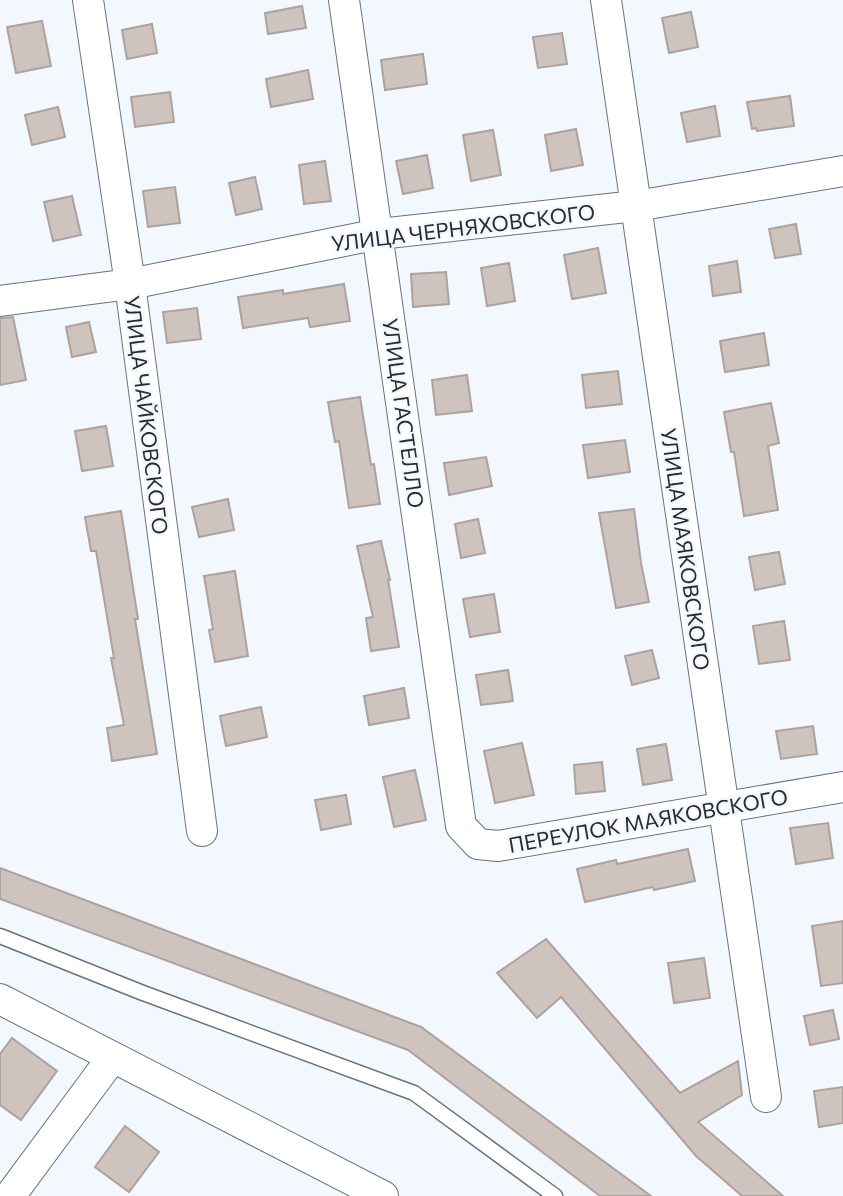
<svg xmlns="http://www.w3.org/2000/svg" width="843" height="1196" font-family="Commissioner,sans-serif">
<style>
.building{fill:#cfc3be;stroke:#ada29d;stroke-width:2}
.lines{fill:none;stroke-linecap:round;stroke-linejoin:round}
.lane-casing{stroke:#6b727a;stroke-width:17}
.street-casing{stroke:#6b727a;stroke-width:32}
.lane{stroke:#fff;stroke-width:14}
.street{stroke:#fff;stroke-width:30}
.labels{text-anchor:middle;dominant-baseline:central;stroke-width:5;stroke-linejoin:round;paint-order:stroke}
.street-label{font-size:21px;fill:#292c2f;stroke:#f3f8fe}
</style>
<rect width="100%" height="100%" fill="#f3f8fe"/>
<g class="building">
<path d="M 302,6 L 306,28 L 268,34 L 265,13 Z"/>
<path d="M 691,12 L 698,47 L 669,53 L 662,18 Z"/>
<path d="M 42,21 L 51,66 L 16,73 L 7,27 Z"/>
<path d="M 152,24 L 157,53 L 127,59 L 122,30 Z"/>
<path d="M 562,33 L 567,64 L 538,68 L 533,37 Z"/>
<path d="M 423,54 L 427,84 L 385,90 L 381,60 Z"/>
<path d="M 308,70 L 313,99 L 271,107 L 266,79 Z"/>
<path d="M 170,92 L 174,122 L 135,127 L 131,97 Z"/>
<path d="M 790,96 L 794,126 L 757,131 L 756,128 L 752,129 L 747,102 Z"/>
<path d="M 715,106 L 720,136 L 687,142 L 681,113 Z"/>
<path d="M 58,107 L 65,137 L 32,145 L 25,115 Z"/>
<path d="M 576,129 L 583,165 L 551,171 L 545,135 Z"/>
<path d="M 493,130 L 501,175 L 471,181 L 463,135 Z"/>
<path d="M 427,155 L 433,188 L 403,194 L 396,161 Z"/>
<path d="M 325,161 L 331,201 L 304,204 L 299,165 Z"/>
<path d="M 255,177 L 262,209 L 236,215 L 229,183 Z"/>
<path d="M 175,187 L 180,223 L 148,227 L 143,191 Z"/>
<path d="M 72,196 L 81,235 L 53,241 L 44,202 Z"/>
<path d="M 796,224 L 801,254 L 775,258 L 769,229 Z"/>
<path d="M 598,248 L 606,293 L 572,299 L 564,255 Z"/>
<path d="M 737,261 L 741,292 L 713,296 L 709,266 Z"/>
<path d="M 509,263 L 515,301 L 487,306 L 481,268 Z"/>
<path d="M 446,272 L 449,304 L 413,307 L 411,274 Z"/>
<path d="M 344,284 L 350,321 L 310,327 L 308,318 L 243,328 L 238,297 L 283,290 L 283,294 Z"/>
<path d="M 197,308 L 201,339 L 167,343 L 163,312 Z"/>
<path d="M 13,317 L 26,380 L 0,385 L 0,318 Z"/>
<path d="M 89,322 L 96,352 L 72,357 L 66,327 Z"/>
<path d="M 764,333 L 769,365 L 725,372 L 720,341 Z"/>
<path d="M 618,371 L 622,404 L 586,408 L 582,375 Z"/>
<path d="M 467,375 L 472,411 L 436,415 L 432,380 Z"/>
<path d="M 360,397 L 371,465 L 374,464 L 380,504 L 349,508 L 339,441 L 335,442 L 328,402 Z"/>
<path d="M 771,403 L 779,443 L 768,446 L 778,510 L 744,516 L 734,452 L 731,452 L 724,412 Z"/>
<path d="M 106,426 L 113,466 L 82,471 L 75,431 Z"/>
<path d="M 625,440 L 630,472 L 588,478 L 583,445 Z"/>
<path d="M 486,457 L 492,486 L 449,495 L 444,463 Z"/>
<path d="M 228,499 L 234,530 L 199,537 L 192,507 Z"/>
<path d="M 634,509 L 641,563 L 649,602 L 616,608 L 599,513 Z"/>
<path d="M 121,511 L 138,619 L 135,619 L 157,754 L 112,761 L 107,728 L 124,725 L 111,658 L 114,658 L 96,551 L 91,551 L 85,517 Z"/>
<path d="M 478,519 L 485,553 L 461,558 L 455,524 Z"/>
<path d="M 381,541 L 390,580 L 388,580 L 399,647 L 371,651 L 366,618 L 373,617 L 357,546 Z"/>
<path d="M 779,552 L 785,584 L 755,590 L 749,557 Z"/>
<path d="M 235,571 L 248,656 L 215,662 L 209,630 L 213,629 L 204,576 Z"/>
<path d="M 494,594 L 500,632 L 470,637 L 463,599 Z"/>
<path d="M 784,621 L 790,660 L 759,664 L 753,626 Z"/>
<path d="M 652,650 L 659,678 L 632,685 L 625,656 Z"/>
<path d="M 508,670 L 513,701 L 481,705 L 476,675 Z"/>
<path d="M 404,688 L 409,718 L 369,725 L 364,696 Z"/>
<path d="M 261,707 L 267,737 L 226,746 L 220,716 Z"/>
<path d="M 813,726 L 817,754 L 781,759 L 776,731 Z"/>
<path d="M 522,743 L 534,795 L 495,803 L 484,751 Z"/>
<path d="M 666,744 L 672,780 L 643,785 L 637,749 Z"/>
<path d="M 602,762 L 605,791 L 576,794 L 574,765 Z"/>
<path d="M 415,770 L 426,820 L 394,827 L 383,777 Z"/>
<path d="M 346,795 L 351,824 L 321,830 L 315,800 Z"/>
<path d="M 828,823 L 833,858 L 796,864 L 790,828 Z"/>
<path d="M 688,849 L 695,881 L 654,890 L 653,887 L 585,902 L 577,869 L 616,860 L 617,864 Z"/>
<path d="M 0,868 L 421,1027 L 651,1196 L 600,1196 L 408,1050 L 0,899 Z"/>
<path d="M 843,921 L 843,983 L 821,986 L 812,926 Z"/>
<path d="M 546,939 L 680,1093 L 738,1061 L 742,1095 L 698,1122 L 783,1196 L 742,1196 L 696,1156 L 561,997 L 537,1018 L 497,973 Z"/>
<path d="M 704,958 L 710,998 L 674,1003 L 668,963 Z"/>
<path d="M 833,1010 L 839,1039 L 810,1045 L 804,1016 Z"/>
<path d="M 12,1038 L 57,1071 L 21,1120 L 0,1105 L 0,1054 Z"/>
<path d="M 843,1087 L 843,1123 L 819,1127 L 814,1091 Z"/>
<path d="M 125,1126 L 159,1152 L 129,1192 L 95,1167 Z"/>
</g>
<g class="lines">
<g class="lane-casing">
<path id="lane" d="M 0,936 L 143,993 L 414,1093 L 555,1196"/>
</g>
<g class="street-casing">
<g id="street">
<path d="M 88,0 L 130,284 L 202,831"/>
<path d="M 344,0 L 461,826 L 478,844 L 498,846 L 843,787"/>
<path d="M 606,0 L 766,1097"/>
<path d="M 0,301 L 130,284 L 379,234 L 636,206 L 843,171"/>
<path d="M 0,999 L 383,1196"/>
<path d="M 10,1196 L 112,1058"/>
</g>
</g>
<use href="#lane" class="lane"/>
<use href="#street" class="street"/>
</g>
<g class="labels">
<g class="street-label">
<text transform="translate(463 227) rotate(-7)">УЛИЦА ЧЕРНЯХОВСКОГО</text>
<text transform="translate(404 413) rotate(82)">УЛИЦА ГАСТЕЛЛО</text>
<text transform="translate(147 415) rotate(83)">УЛИЦА ЧАЙКОВСКОГО</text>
<text transform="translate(686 549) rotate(82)">УЛИЦА МАЯКОВСКОГО</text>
<text transform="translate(648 820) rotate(-10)">ПЕРЕУЛОК МАЯКОВСКОГО</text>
</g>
</g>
</svg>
